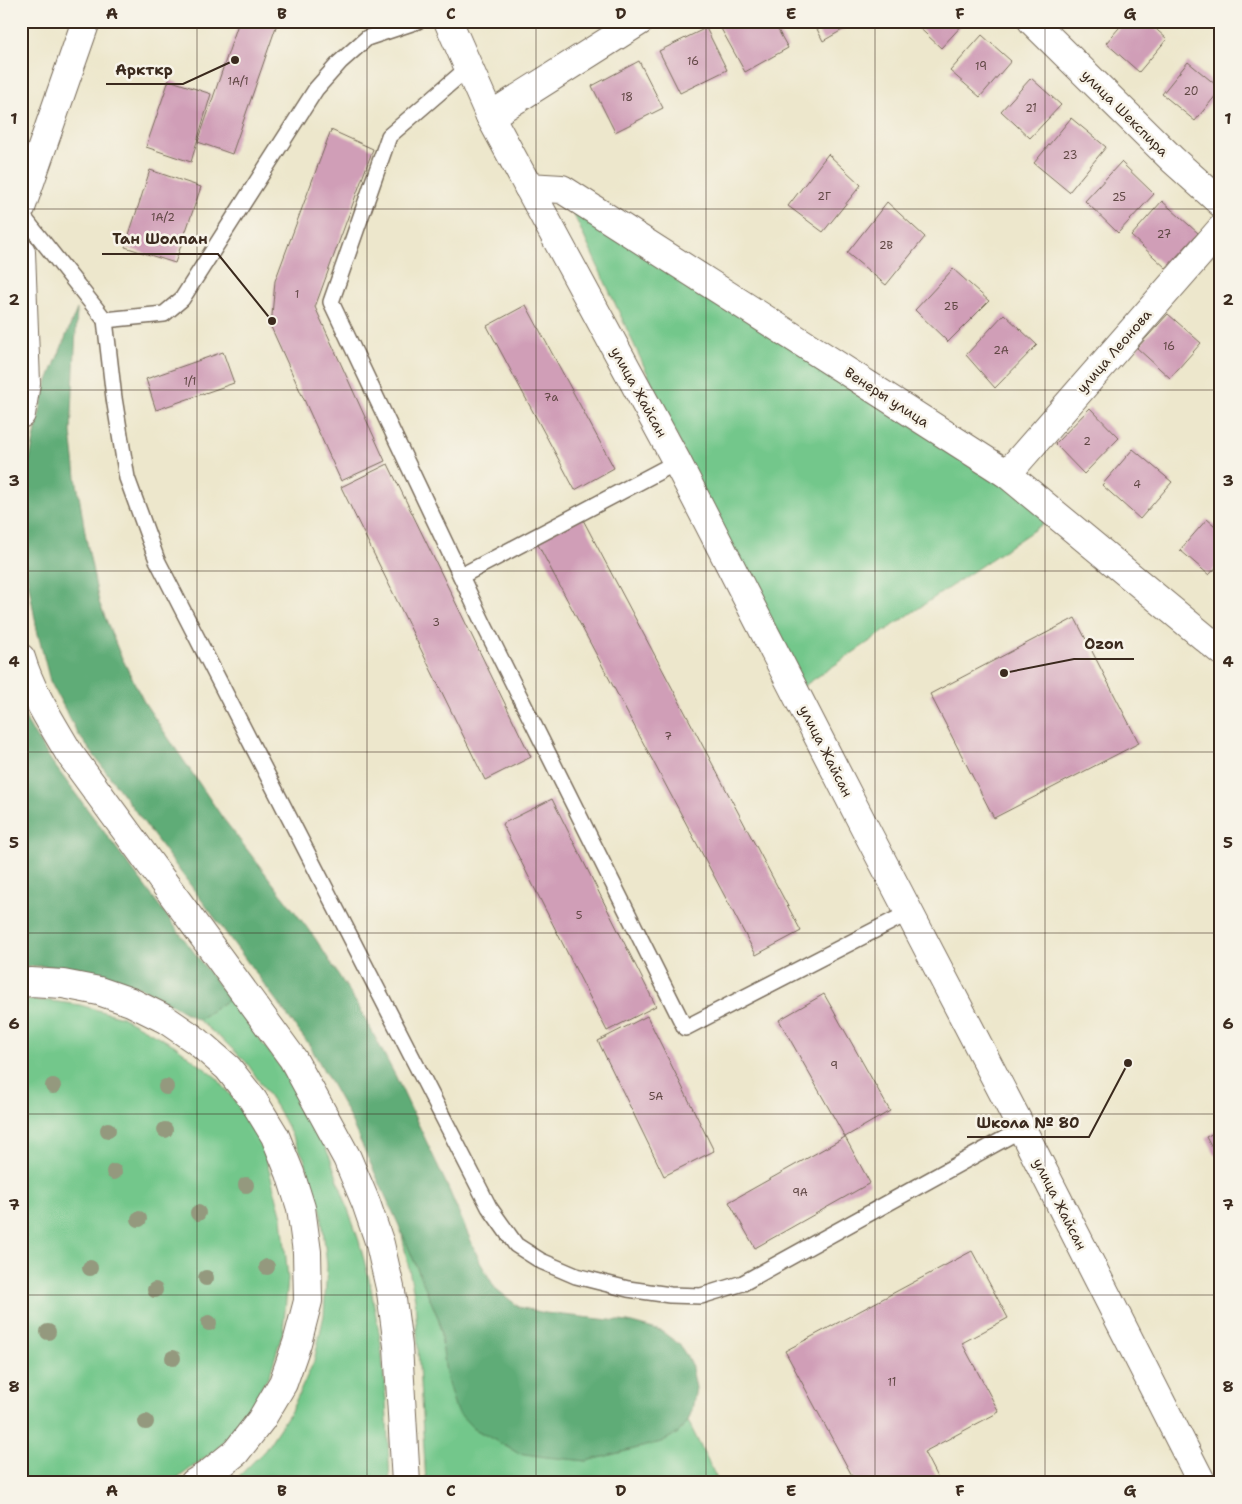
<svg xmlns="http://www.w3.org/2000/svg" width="1242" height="1504" viewBox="0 0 1242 1504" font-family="'Shantell Sans',sans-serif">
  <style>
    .green { fill: #73c78b; stroke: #577854 }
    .forest { fill: #5eac77; stroke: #4c6b4a }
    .building { fill: #d09eb7 }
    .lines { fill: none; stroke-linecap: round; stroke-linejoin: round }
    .service-casing { stroke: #796c5b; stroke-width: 18 }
    .minor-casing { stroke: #796c5b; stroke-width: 30 }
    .tertiary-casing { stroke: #796c5b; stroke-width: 30 }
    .primary-casing { stroke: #796c5b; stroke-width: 30 }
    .service { stroke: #fff; stroke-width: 15 }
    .minor { stroke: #fff; stroke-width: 28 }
    .tertiary { stroke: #fff; stroke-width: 28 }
    .primary { stroke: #fff; stroke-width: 28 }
    .tree { fill: #94997e }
    .grid { fill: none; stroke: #3b2a1e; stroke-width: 1; stroke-opacity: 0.55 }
    .labels { text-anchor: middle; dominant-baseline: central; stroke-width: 5; stroke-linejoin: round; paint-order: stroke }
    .number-label { font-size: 11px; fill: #604744 }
    .street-label { font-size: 14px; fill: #3b2a1e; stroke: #f7f3e8 }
    .leader { fill: none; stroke: #3b2a1e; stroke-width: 2 }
    .callout-dot { fill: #3b2a1e; stroke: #f7f3e8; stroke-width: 2 }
    .callout-label { font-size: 15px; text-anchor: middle; font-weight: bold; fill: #3b2a1e; stroke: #f7f3e8; stroke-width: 5; stroke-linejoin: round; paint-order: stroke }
    .neatline { fill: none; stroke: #3b2a1e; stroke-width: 2 }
    .grid-label { font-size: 16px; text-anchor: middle; font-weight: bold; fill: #3b2a1e }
  </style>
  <rect width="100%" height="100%" fill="#f7f3e8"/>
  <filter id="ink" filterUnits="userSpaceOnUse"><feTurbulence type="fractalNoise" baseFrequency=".02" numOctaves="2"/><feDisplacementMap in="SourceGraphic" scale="10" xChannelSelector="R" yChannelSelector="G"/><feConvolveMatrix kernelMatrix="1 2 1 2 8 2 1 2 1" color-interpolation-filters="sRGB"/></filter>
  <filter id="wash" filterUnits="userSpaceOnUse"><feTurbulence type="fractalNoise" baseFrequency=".0096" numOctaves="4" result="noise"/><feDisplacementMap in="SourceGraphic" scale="20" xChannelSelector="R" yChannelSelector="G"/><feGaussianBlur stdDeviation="1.12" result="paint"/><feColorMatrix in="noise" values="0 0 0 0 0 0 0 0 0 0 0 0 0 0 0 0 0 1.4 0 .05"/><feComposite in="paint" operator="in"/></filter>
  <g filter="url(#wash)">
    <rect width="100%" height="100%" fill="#ede7cc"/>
    <g class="green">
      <polygon points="562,189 1056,515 795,692"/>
      <polygon points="229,999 279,1065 308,1108 331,1160 359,1241 370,1283 381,1344 386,1400 390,1483 232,1483 265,1450 291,1411 314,1361 324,1315 327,1266 321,1210 304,1158 277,1108 247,1063 224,1041 198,1020"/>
      <polygon points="21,1000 51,1001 80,1005 122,1017 174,1045 217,1078 249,1119 265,1156 282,1217 288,1279 283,1331 271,1371 248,1412 219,1447 178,1478 166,1483 21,1483"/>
      <polygon points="401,1230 439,1320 447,1380 473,1428 518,1453 587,1461 661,1442 678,1433 688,1421 719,1483 426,1483 415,1299"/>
    </g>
    <g class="forest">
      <polygon points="77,309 71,432 76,477 86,538 99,602 119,652 144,702 222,817 315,938 359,1007 395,1075 446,1183 480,1262 495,1288 519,1307 545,1313 628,1322 661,1331 679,1344 691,1363 696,1388 692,1410 688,1421 678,1433 661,1442 587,1461 546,1457 518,1453 473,1428 456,1410 447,1380 439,1320 401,1230 346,1110 310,1046 78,734 50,681 37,630 27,575 21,531 26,477 45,388"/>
      <polygon points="21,708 29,726 52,762 229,999 198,1020 146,990 77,967 40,966 21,967"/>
    </g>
    <g id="blocks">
      <g class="building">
        <polygon points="239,21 278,21 232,154 198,142"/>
        <polygon points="726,21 773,21 788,48 745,72 719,25"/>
        <polygon points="813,21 858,21 823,41"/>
        <polygon points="912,21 966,21 941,48"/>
        <polygon points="1125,21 1147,21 1167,39 1139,72 1106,43"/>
        <polygon points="706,28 727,70 680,93 659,51"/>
        <polygon points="982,35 1011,61 980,97 950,71"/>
        <polygon points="639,61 663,108 615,132 592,86"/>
        <polygon points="1188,62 1221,89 1195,121 1162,94"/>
        <polygon points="1031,78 1061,105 1030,138 1001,111"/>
        <polygon points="169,80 211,94 191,162 146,147"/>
        <polygon points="1071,118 1106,147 1069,192 1034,163"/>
        <polygon points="331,130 373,149 315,307 385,461 341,481 271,327 275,281"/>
        <polygon points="828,154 861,185 823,232 788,206"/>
        <polygon points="1121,162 1154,194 1118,233 1085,201"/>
        <polygon points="150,170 201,187 175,263 125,247"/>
        <polygon points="1162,201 1198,233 1166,268 1131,236"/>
        <polygon points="887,202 925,237 886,285 847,253"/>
        <polygon points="953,269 989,301 948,342 915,310"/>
        <polygon points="526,305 614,468 575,490 487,326"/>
        <polygon points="1004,314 1037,345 995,388 966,355"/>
        <polygon points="1168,314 1201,343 1170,378 1137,348"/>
        <polygon points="223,352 234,383 156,410 146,379"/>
        <polygon points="1090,408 1119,438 1084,474 1055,444"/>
        <polygon points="1133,449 1172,482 1140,519 1102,485"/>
        <polygon points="388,464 531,757 485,780 341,487"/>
        <polygon points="581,516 801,931 756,955 536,541"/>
        <polygon points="1207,519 1221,531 1221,562 1209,575 1180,550"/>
        <polygon points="1075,618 1139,743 994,818 930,694"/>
        <polygon points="552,799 656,1006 607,1031 502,824"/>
        <polygon points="824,994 890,1111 845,1137 779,1020"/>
        <polygon points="647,1016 714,1151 664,1176 598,1041"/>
        <polygon points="1221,1129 1221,1165 1206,1137"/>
        <polygon points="845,1137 870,1183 755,1248 729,1202"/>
        <polygon points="972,1251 1008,1318 962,1343 999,1412 924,1452 940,1483 856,1483 785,1351"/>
      </g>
    </g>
  </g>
  <g filter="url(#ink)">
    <use href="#blocks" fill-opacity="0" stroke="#796c5b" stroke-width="1"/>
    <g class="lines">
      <g class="service-casing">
        <g id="service">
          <polyline points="469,67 389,136 331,302 484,625 685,1028 910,912"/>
          <polyline points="21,214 105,320 164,314 182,299 316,89 340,62 367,38 418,21"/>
          <polyline points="105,320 114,398 127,478 157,560 489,1207 516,1245 541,1261 576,1276 628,1289 670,1295 701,1296 743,1283 1022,1129"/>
          <polyline points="461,576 677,462"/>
        </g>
      </g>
      <g class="minor-casing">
        <g id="minor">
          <polyline points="1032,21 1173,160 1221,203"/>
          <polyline points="490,116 640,21"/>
          <polyline points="528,187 562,189 1007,474 1221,651"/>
          <polyline points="1007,474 1221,229"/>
        </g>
      </g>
      <g class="tertiary-casing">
        <polyline id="tertiary" points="448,21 490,116 677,462 865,828 1022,1129 1202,1483"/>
      </g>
      <g class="primary-casing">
        <g id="primary">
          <polyline points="21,208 86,21"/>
          <polyline points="21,252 26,383 21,414"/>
          <path d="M 21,658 C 31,692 51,722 69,753 L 293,1059 L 347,1158 L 366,1203 L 380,1244 L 391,1292 L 398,1346 L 406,1483"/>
          <polyline points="21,983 31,982 63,984 99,991 131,1002 165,1019 197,1041 228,1068 253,1100 275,1136 290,1173 301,1208 307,1252 308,1301 297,1343 283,1383 261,1420 236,1452 210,1473 194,1483"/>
        </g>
      </g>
      <use href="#service" class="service"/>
      <use href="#minor" class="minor"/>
      <use href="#tertiary" class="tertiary"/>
      <use href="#primary" class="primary"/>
    </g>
    <g class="tree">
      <circle cx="53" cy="1086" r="8"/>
      <circle cx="166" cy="1087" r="8"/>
      <circle cx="108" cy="1130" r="8"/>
      <circle cx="165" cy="1130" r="8"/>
      <circle cx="114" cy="1172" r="8"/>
      <circle cx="246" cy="1185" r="8"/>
      <circle cx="198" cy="1213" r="8"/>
      <circle cx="139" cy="1219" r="8"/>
      <circle cx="267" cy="1267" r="8"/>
      <circle cx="90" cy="1268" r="8"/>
      <circle cx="206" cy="1278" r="8"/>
      <circle cx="155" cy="1290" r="8"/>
      <circle cx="209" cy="1323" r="8"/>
      <circle cx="48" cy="1332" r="8"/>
      <circle cx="173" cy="1358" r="8"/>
      <circle cx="146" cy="1422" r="8"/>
    </g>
  </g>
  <path class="grid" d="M 197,21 L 197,1483M 367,21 L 367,1483M 536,21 L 536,1483M 706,21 L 706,1483M 875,21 L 875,1483M 1045,21 L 1045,1483M 21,209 L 1221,209M 21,390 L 1221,390M 21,571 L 1221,571M 21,752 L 1221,752M 21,933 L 1221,933M 21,1114 L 1221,1114M 21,1295 L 1221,1295"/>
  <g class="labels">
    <g class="number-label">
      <text x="693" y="61">16</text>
      <text x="981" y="66">19</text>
      <text x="238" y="81">1А/1</text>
      <text x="1191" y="91">20</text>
      <text x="627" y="97">18</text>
      <text x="1031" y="108">21</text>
      <text x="1070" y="155">23</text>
      <text x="824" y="196">2Г</text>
      <text x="1119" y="197">25</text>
      <text x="163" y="217">1А/2</text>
      <text x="1164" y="234">27</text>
      <text x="886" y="245">2В</text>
      <text x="297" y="294">1</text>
      <text x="951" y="306">2Б</text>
      <text x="1169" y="346">16</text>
      <text x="1001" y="350">2А</text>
      <text x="190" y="381">1/1</text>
      <text x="551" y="397">7а</text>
      <text x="1087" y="441">2</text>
      <text x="1137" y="484">4</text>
      <text x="436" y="622">3</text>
      <text x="668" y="736">7</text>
      <text x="579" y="915">5</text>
      <text x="834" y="1065">9</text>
      <text x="656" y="1096">5А</text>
      <text x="800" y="1192">9А</text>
      <text x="892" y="1382">11</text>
    </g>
    <g class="street-label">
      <text transform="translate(1125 113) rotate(45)">улица Шекспира</text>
      <text transform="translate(1114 351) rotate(-49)">улица Леонова</text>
      <text transform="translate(639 392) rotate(61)">улица Жайсан</text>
      <text transform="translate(887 397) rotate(33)">Венеры улица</text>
      <text transform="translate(826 751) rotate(63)">улица Жайсан</text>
      <text transform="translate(1060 1204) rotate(63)">улица Жайсан</text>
    </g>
  </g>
  <path class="leader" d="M235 60L183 84H106M272 321L218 254H102M1004 673L1074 659H1134M1128 1063L1089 1137H967"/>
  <g class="callout-dot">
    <circle cx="235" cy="60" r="5"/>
    <circle cx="272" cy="321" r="5"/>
    <circle cx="1004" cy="673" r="5"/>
    <circle cx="1128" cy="1063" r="5"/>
  </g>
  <g class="callout-label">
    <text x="144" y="75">Аркткр</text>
    <text x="160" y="244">Тан Шолпан</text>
    <text x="1104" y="649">Ozon</text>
    <text x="1028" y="1128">Школа № 80</text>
  </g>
  <rect width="1242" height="1504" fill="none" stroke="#f7f3e8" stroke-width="55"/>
  <rect x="28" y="28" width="1186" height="1448" class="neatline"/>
  <g class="grid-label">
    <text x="112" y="19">A</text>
    <text x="282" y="19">B</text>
    <text x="451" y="19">C</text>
    <text x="621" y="19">D</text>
    <text x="791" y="19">E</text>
    <text x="960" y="19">F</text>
    <text x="1130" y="19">G</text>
    <text x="14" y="124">1</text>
    <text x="1228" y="124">1</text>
    <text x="14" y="305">2</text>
    <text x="1228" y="305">2</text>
    <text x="14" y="486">3</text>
    <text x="1228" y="486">3</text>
    <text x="14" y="667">4</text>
    <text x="1228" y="667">4</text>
    <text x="14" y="848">5</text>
    <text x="1228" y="848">5</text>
    <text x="14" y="1029">6</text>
    <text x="1228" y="1029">6</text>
    <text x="14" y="1210">7</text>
    <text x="1228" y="1210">7</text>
    <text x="14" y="1392">8</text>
    <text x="1228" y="1392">8</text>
    <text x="112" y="1496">A</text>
    <text x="282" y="1496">B</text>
    <text x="451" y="1496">C</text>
    <text x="621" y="1496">D</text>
    <text x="791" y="1496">E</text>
    <text x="960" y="1496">F</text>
    <text x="1130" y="1496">G</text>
  </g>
</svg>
